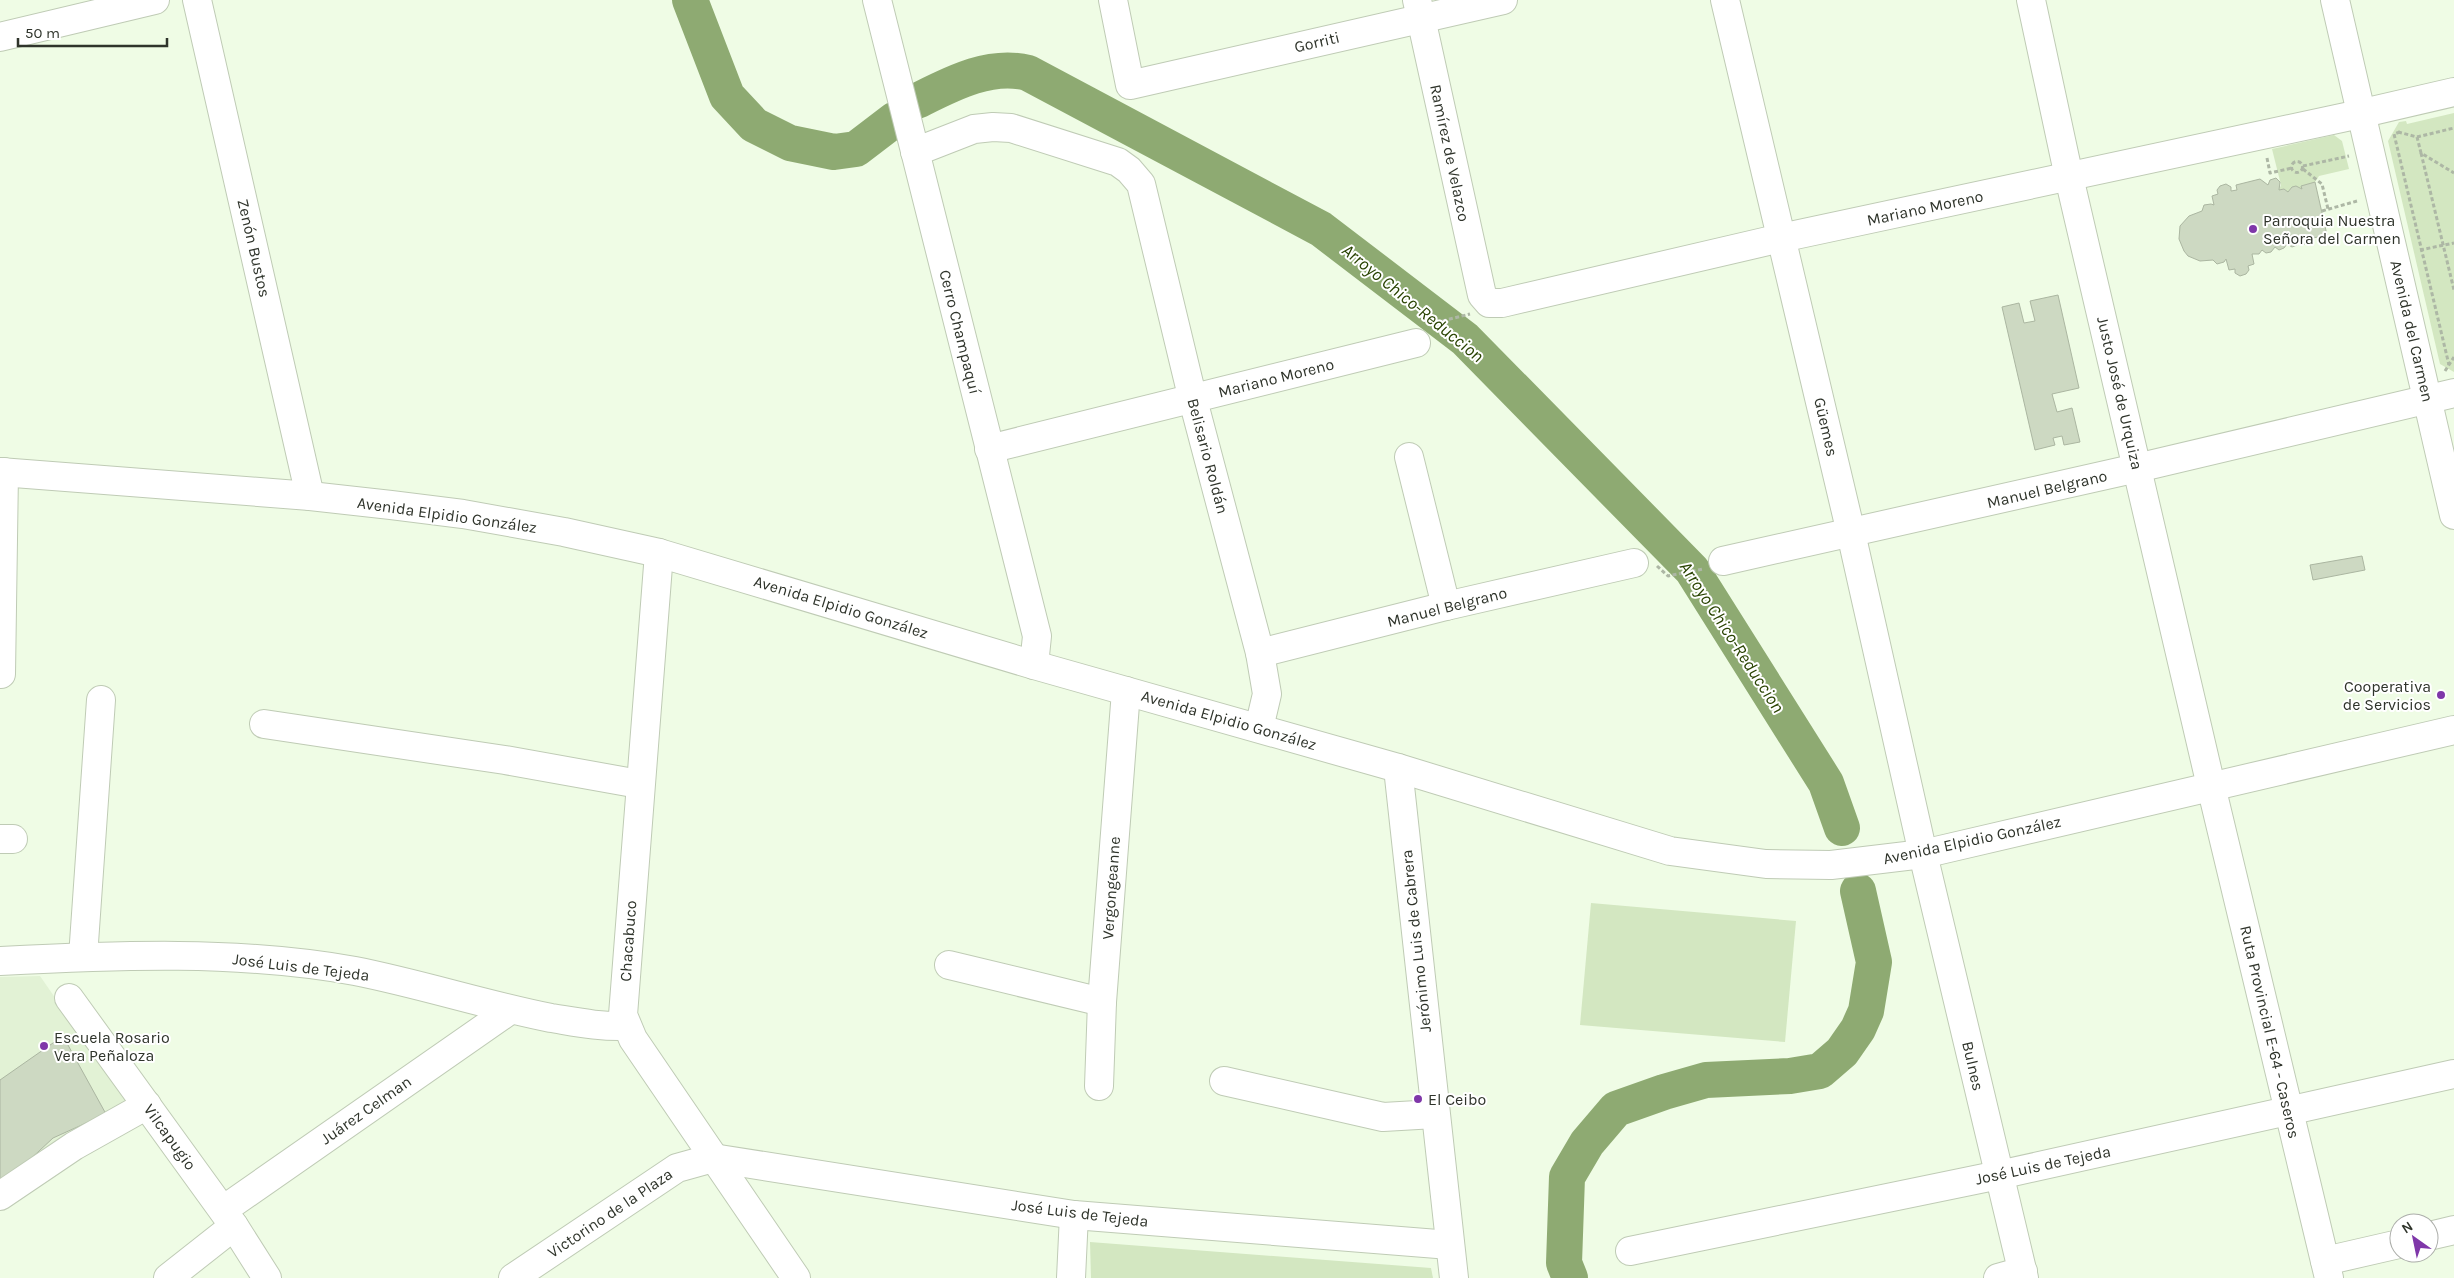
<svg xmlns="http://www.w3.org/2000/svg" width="2454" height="1278" viewBox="0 0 2454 1278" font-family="Karla,sans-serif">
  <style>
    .built { fill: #e2f2d5 }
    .green { fill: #d3e7c1 }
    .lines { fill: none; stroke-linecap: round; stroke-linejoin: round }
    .river { stroke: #8eaa72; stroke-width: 36 }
    .building { fill: #cdd9c2; stroke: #abb6a1 }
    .minor-casing { stroke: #bfcbb5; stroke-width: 30 }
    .major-casing { stroke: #bfcbb5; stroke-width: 30 }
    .path { stroke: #adb7a5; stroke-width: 3; stroke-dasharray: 4 2.5; stroke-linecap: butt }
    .minor { stroke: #fff; stroke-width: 28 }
    .major { stroke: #fff; stroke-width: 28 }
    .poi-dot { fill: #7f37a9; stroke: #fff; stroke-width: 2 }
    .labels { text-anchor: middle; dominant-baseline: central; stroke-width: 4; stroke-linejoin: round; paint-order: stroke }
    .street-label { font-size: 16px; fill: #2f342b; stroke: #fff }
    .poi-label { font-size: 16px; fill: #2f342b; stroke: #fff; text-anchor: start }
    .water-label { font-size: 18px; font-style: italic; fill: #294302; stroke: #fff }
  </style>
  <rect width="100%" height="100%" fill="#effce5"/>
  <polygon class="built" points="40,976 136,1115 0,1185 0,977"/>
  <g class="green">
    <polygon points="2454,113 2454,372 2440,364 2388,141 2399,122 2406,121 2407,124"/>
    <polygon points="2334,135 2342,141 2349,169 2319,176 2315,182 2301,186 2302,189 2296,186 2292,187 2288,192 2284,189 2279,190 2281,185 2272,149"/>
    <polygon points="1591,903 1796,921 1785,1042 1580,1025"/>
    <polygon points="1090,1242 1431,1268 1433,1278 1091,1278"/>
  </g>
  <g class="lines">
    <g class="river">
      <polyline points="690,0 727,96 754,125 790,143 834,152 856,149 894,120"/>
      <path d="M 917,101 C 951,84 990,63 1028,73 L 1321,229 L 1465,339 L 1692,570 L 1826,783 L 1842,828"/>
      <polyline points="1570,1278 1564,1263 1567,1177 1587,1143 1616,1109 1664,1092 1706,1080 1790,1076 1820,1071 1842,1052 1858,1029 1866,1011 1874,962 1858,891"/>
    </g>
  </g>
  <g class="building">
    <polygon points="2276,178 2280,182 2279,190 2284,189 2288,192 2292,187 2296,186 2302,189 2301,186 2315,182 2327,235 2313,238 2309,243 2304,244 2299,241 2297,245 2292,247 2287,244 2284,248 2279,250 2275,247 2271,252 2266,253 2262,250 2259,254 2252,254 2254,264 2248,266 2249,270 2246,274 2240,276 2235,273 2235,269 2229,270 2226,259 2224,262 2217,264 2213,260 2200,261 2188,256 2184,251 2179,239 2180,226 2189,216 2202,211 2204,205 2211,204 2214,205 2212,196 2218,194 2217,190 2220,186 2226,184 2231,187 2231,191 2237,190 2236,185 2260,179 2268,185 2270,180"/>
    <polygon points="2058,295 2079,388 2052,394 2057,412 2072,408 2080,442 2064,445 2062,436 2053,438 2055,445 2035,450 2002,307 2019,303 2024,323 2035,321 2030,301"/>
    <polygon points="2362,556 2365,570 2313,580 2310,565"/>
    <polygon points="63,1036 106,1114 53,1138 9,1179 0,1181 0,1080"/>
  </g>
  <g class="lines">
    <g class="minor-casing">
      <g id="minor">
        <polyline points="197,0 310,496"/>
        <polyline points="877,0 1037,636 1034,665"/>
        <polyline points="1113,0 1130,85 1503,0"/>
        <polyline points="1417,0 1482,295 1489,303 1502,303 1781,238 2346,117 2454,92"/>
        <polyline points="1725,0 1851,533 1923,854 2024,1278"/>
        <polyline points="2031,0 2069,177 2211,786"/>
        <polyline points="0,37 155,0"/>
        <polyline points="915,152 974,129 993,127 1011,128 1118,162 1129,170 1141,184 1193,400 1260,653 1267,694 1259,728"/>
        <polyline points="989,449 1416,343"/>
        <polyline points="1409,457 1446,606"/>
        <polyline points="659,553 623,1015 633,1039 796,1278"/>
        <polyline points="1723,561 2137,468 2454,393"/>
        <polyline points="1260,653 1446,606 1634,563"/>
        <polyline points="1,674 4,472"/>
        <polyline points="264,724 505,760 639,784"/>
        <polyline points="1398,768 1454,1278"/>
        <polyline points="0,839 13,839"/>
        <polyline points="83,957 101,700"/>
        <path d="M 0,961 C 118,955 239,950 355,971 C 421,984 485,1005 551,1018 C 576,1022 600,1027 626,1026"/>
        <polyline points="949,965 1102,1002"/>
        <polyline points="69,998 234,1226 267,1278"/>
        <polyline points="1224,1081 1383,1117 1435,1114"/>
        <polyline points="1099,1086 1102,1002 1126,691"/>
        <polyline points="0,1196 74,1146 147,1105"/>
        <polyline points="223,1210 510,1010"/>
        <polyline points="2429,1236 2454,1230"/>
        <polyline points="1630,1251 1999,1175 2454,1074"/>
        <polyline points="2325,1261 2399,1244"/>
        <polyline points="168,1278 234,1226"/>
        <polyline points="513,1278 677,1168 713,1158 1074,1215 1450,1245"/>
        <polyline points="1071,1278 1074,1215"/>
        <polyline points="1998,1278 2023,1271"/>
      </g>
    </g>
    <g class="major-casing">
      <g id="major">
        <polyline points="2335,0 2454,515"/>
        <polyline points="0,472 310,496 391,505 463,514 564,532 659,553 1034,665 1398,768 1670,851 1766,864 1831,865 1923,854 2454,730"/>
        <polyline points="2211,786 2329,1278"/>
      </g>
    </g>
    <g class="path">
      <polyline points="2398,132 2417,137 2421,153 2454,173"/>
      <polyline points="2400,132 2394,134 2449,365"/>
      <polyline points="2417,137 2454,128"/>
      <polyline points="2421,153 2454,290"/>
      <polyline points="2267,158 2270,173 2292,168"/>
      <circle cx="2297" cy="167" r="5.5"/>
      <polyline points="2303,166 2349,156"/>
      <polyline points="2303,169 2322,184 2328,209"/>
      <polyline points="2322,211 2357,201"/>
      <polyline points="2420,250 2454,243"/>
      <polyline points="1430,324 1470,314"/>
      <polyline points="2445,371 2454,357"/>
      <polyline points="1657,566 1668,576 1703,569"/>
    </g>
    <use href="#minor" class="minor"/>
    <use href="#major" class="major"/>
  </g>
  <g class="poi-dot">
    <circle cx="2253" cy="229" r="5"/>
    <circle cx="2441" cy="695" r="5"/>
    <circle cx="44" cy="1046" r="5"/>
    <circle cx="1418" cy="1099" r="5"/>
  </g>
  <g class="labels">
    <g class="street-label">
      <text transform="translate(1317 42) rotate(-13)">Gorriti</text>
      <text transform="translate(1450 153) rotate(78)">Ramírez de Velazco</text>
      <text transform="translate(1925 208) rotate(-12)">Mariano Moreno</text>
      <text transform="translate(254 248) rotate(77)">Zenón Bustos</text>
      <text transform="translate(2412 331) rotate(77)">Avenida del Carmen</text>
      <text transform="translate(960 332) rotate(76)">Cerro Champaquí</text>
      <text transform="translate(1276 378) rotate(-14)">Mariano Moreno</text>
      <text transform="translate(2120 393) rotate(77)">Justo José de Urquiza</text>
      <text transform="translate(1826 427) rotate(77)">Güemes</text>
      <text transform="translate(1208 456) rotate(75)">Belisario Roldán</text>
      <text transform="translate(2047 489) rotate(-13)">Manuel Belgrano</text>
      <text transform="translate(447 515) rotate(8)">Avenida Elpidio González</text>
      <text transform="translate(841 607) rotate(17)">Avenida Elpidio González</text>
      <text transform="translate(1447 607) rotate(-14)">Manuel Belgrano</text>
      <text transform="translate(1229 720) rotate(16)">Avenida Elpidio González</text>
      <text transform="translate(1972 840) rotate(-12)">Avenida Elpidio González</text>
      <text transform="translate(1111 888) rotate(-86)">Vergongeanne</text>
      <text transform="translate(628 941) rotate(-86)">Chacabuco</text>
      <text transform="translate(1416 941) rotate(-96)">Jerónimo Luis de Cabrera</text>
      <text transform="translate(301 967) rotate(7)">José Luis de Tejeda</text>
      <text transform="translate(2270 1032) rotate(77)">Ruta Provincial E-64 - Caseros</text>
      <text transform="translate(1973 1066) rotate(77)">Bulnes</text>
      <text transform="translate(366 1110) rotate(-35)">Juárez Celman</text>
      <text transform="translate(170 1137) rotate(54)">Vilcapugio</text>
      <text transform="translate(2043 1165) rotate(-12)">José Luis de Tejeda</text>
      <text transform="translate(610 1213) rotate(-34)">Victorino de la Plaza</text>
      <text transform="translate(1080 1213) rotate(7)">José Luis de Tejeda</text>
    </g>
    <g class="poi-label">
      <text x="2263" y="220">Parroquia Nuestra<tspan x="2263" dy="18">Señora del Carmen</tspan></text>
      <text x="2431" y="686" text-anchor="end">Cooperativa<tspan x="2431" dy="18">de Servicios</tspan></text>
      <text x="54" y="1037">Escuela Rosario<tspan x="54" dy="18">Vera Peñaloza</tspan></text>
      <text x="1428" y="1099">El Ceibo</text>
    </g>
    <g class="water-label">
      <text transform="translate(1413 303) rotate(39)">Arroyo Chico-Reduccion</text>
      <text transform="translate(1732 637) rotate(57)">Arroyo Chico-Reduccion</text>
    </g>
  </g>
  <g transform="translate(2414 1238) rotate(327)"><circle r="24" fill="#ffffff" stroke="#acaeaa"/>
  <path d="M0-4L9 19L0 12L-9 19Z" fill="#7f37a9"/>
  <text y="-8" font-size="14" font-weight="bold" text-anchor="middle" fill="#2f342b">N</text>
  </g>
  <path d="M18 38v8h149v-8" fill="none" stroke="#2f342b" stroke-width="2.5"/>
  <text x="25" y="38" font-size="15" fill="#2f342b" stroke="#ffffff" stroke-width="4" paint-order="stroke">50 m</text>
</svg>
